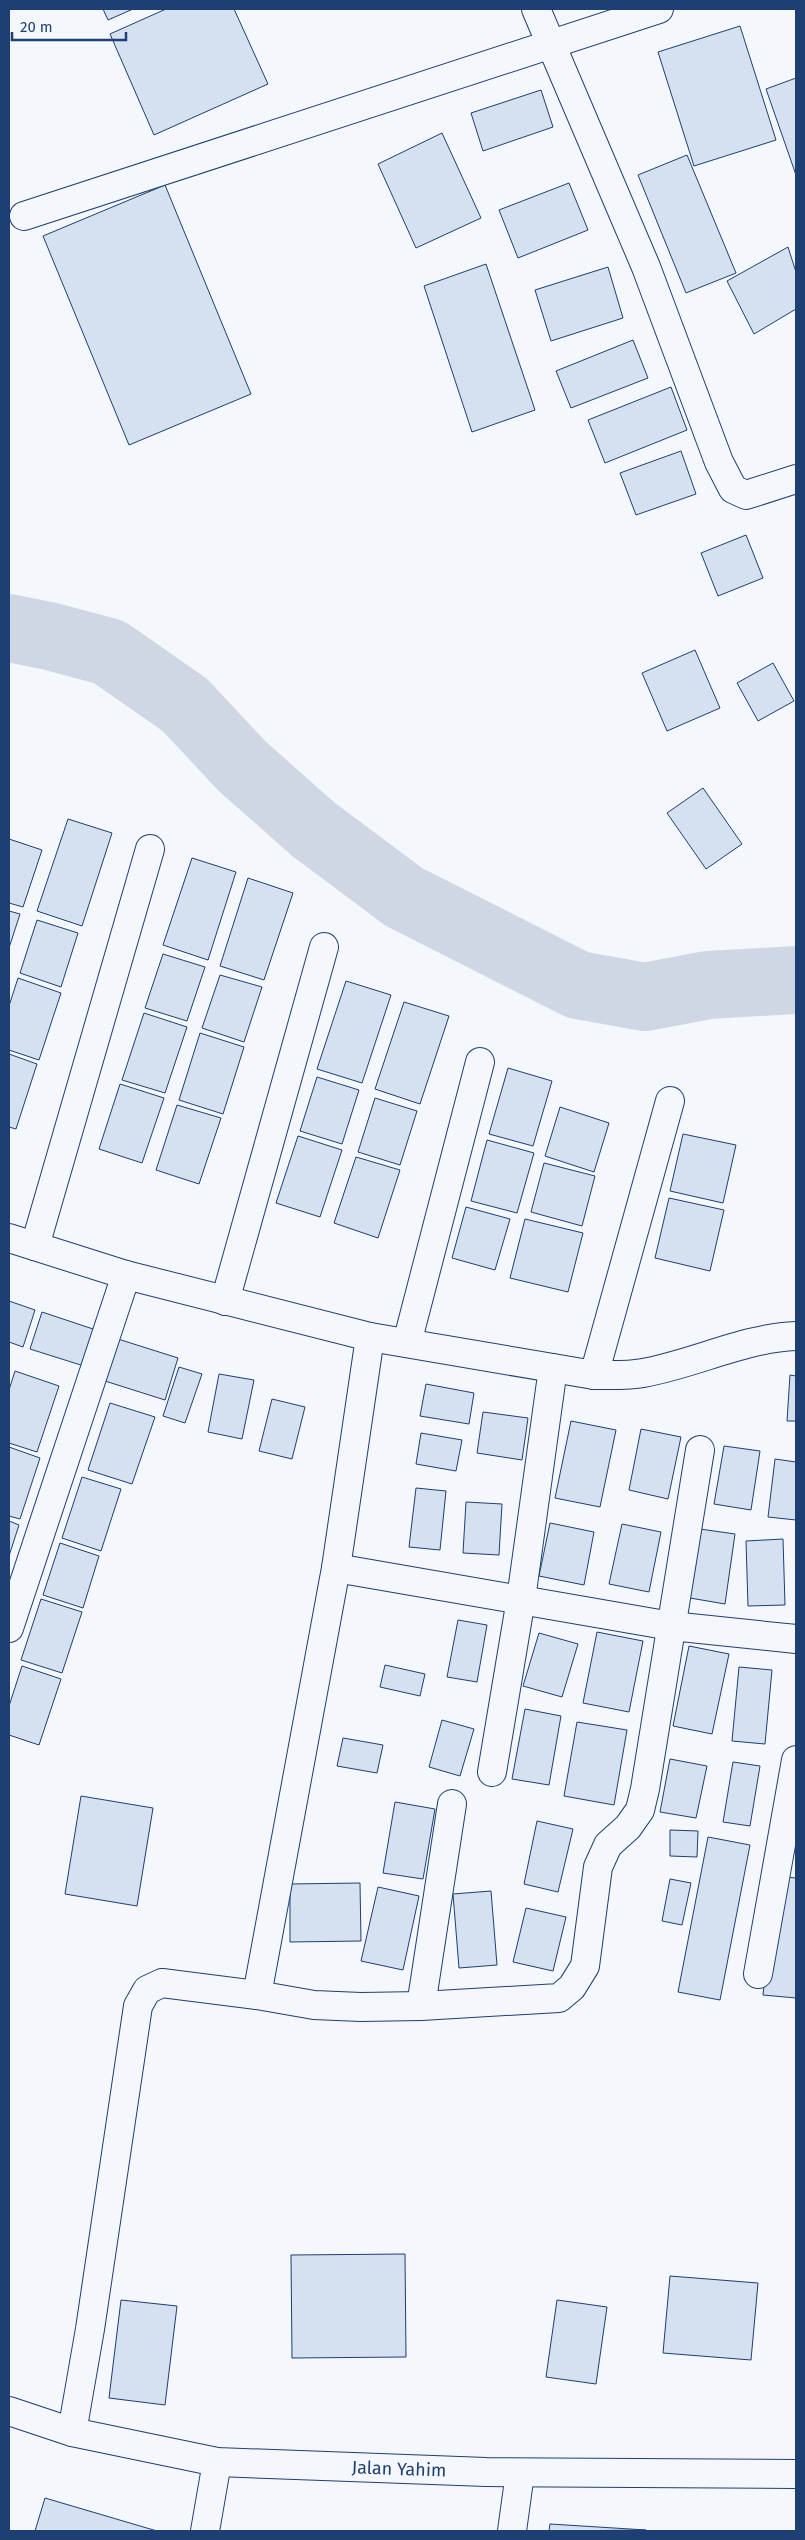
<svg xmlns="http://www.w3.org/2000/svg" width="805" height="2540" viewBox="0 0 805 2540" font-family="'Fira Sans',sans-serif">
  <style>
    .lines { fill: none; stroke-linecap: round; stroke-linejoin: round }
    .river { stroke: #cfd7e4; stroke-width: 68 }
    .building { fill: #d5e0f0; stroke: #1d3f73 }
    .street-casing { stroke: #1d3f73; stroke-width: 30 }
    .secondary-casing { stroke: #1d3f73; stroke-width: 30 }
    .street { stroke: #f4f7fb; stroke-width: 28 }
    .secondary { stroke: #f4f7fb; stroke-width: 28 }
    .labels { text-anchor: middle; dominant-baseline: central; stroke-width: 4; stroke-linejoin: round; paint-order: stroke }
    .street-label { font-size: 18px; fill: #1d3f73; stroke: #f4f7fb }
  </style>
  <rect width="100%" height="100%" fill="#f4f7fb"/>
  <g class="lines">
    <polyline class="river" points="9,628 49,636 109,652 185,705 242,766 313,829 404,897 578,985 645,997 708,985 796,980"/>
  </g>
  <g class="building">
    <polygon points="103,9 133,9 108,20"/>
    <polygon points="166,9 234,9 268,84 154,135 110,34"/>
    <polygon points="740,26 776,140 694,166 658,52"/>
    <polygon points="796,78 796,175 766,89"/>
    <polygon points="541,90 553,127 483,151 471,113"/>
    <polygon points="442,133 481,218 416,248 378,164"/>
    <polygon points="687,155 736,273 686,293 638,175"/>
    <polygon points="569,183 588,230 518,258 499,210"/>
    <polygon points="165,185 251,394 129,445 43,236"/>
    <polygon points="788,247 796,272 796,309 754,334 727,281"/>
    <polygon points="486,264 535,410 472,432 424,286"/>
    <polygon points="608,267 623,318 551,341 535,290"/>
    <polygon points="633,340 648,378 571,408 556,371"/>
    <polygon points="671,387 687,430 605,463 588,420"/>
    <polygon points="681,451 696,494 636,515 620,473"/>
    <polygon points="746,535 763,578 718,596 701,553"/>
    <polygon points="695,650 720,708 667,731 642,673"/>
    <polygon points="773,663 794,701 758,721 737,683"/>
    <polygon points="703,788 742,844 706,869 667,813"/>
    <polygon points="68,819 112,833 82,926 37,911"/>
    <polygon points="9,839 42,850 23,907 9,903"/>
    <polygon points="192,858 236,872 208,960 163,945"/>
    <polygon points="248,878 293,893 264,980 220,966"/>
    <polygon points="9,911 20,914 9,948"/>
    <polygon points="37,920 78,933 61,987 20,973"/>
    <polygon points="163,954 205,967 187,1021 145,1008"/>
    <polygon points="220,975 262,987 244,1042 202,1028"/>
    <polygon points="18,978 61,993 39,1060 9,1050 9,1006"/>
    <polygon points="346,981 391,995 362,1083 317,1069"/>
    <polygon points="404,1002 449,1016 420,1104 375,1089"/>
    <polygon points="144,1013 187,1027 165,1093 122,1080"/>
    <polygon points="200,1033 244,1047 223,1114 179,1100"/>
    <polygon points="9,1054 37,1064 16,1129 9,1127"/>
    <polygon points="508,1068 552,1081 533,1146 489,1134"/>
    <polygon points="317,1077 359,1090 342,1144 300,1131"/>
    <polygon points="120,1084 164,1098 142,1163 99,1149"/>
    <polygon points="375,1098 417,1111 400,1165 358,1152"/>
    <polygon points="177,1105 221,1118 199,1184 156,1170"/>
    <polygon points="560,1107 609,1123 594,1172 545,1156"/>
    <polygon points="683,1134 736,1145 723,1203 670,1191"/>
    <polygon points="298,1136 342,1150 320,1217 276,1203"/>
    <polygon points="487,1140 534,1153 517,1213 471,1201"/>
    <polygon points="356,1157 400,1170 378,1238 334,1223"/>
    <polygon points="544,1163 595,1176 582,1226 531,1212"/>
    <polygon points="669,1198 724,1210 710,1271 655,1258"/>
    <polygon points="466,1207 510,1219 495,1270 452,1258"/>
    <polygon points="525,1219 583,1233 568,1292 510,1278"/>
    <polygon points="9,1301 35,1310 23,1347 9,1342"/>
    <polygon points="42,1312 99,1331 87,1367 30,1349"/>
    <polygon points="118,1339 178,1358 165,1400 105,1381"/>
    <polygon points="179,1367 202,1374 185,1423 163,1416"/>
    <polygon points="15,1371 59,1386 37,1452 9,1443 9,1390"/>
    <polygon points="219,1374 254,1380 242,1439 208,1432"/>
    <polygon points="790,1375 796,1376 796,1421 787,1421"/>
    <polygon points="426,1384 474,1393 469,1424 420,1416"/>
    <polygon points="272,1399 305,1407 292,1459 259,1451"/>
    <polygon points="110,1403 155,1417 132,1484 88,1470"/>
    <polygon points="483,1412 528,1418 522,1460 477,1453"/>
    <polygon points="571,1421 616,1430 600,1507 555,1498"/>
    <polygon points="641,1429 681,1437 668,1499 629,1490"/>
    <polygon points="421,1433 462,1440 456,1471 416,1464"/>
    <polygon points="724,1446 760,1451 751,1510 714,1504"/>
    <polygon points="9,1447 40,1458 20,1519 9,1516"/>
    <polygon points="775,1459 796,1462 796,1520 768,1517"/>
    <polygon points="82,1477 121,1489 101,1551 62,1538"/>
    <polygon points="416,1488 446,1491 440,1550 409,1547"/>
    <polygon points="466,1502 502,1504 499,1555 463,1553"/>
    <polygon points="9,1521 19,1525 9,1556"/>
    <polygon points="550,1523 594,1532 584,1585 539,1576"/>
    <polygon points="622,1524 661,1532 649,1592 609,1584"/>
    <polygon points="700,1529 735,1534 725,1604 690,1598"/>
    <polygon points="783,1539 785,1605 748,1606 746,1541"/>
    <polygon points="60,1543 99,1556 83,1608 43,1595"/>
    <polygon points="41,1599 82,1612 62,1673 21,1660"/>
    <polygon points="458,1620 487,1625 477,1682 447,1677"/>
    <polygon points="597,1632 643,1641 629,1712 583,1703"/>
    <polygon points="539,1633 578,1644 562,1697 523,1686"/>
    <polygon points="689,1646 729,1654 712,1734 673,1726"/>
    <polygon points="385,1665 425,1674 420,1696 380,1687"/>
    <polygon points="22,1666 61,1679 39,1745 9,1735 9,1706"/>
    <polygon points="739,1667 772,1670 765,1744 732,1741"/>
    <polygon points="525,1709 561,1716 549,1785 512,1779"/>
    <polygon points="442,1720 474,1729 460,1776 429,1767"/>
    <polygon points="577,1722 627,1730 614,1805 564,1796"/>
    <polygon points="343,1738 383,1745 377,1773 337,1766"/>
    <polygon points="670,1759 707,1766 696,1818 660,1812"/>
    <polygon points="733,1762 760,1766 750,1826 723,1822"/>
    <polygon points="81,1796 153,1808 137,1906 65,1894"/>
    <polygon points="395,1802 435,1809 423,1879 383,1873"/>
    <polygon points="537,1821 573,1829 558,1892 524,1884"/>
    <polygon points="670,1830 698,1831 697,1857 670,1856"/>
    <polygon points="708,1837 750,1845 720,2000 678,1992"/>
    <polygon points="776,1876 796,1878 796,1998 763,1995"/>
    <polygon points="670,1879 691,1883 682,1925 662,1921"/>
    <polygon points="360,1883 361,1941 290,1942 290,1884"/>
    <polygon points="378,1887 419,1896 403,1970 361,1961"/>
    <polygon points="491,1891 497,1965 459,1968 453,1894"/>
    <polygon points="526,1908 566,1917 553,1971 513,1962"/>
    <polygon points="405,2254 406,2357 292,2358 291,2255"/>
    <polygon points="670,2276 758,2283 751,2360 663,2353"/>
    <polygon points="121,2300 177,2306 165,2405 109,2398"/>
    <polygon points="557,2300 607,2307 596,2384 546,2377"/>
    <polygon points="45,2498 157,2531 35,2531"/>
    <polygon points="550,2524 646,2530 549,2531"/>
  </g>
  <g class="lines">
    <g class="street-casing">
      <g id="street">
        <polyline points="536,9 646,267 719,462 733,489 746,495 796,479"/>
        <polyline points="24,216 659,9"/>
        <polyline points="9,1238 126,1275 370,1337 336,1568 257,1995 162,1983 147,1990 138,2006 90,2329 72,2432"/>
        <polyline points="35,1246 150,849"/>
        <polyline points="225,1301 324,947"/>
        <path d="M 370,1337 L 594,1375 C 610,1375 627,1376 643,1373 C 694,1364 744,1338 796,1336"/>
        <polyline points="407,1343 480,1062"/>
        <polyline points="594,1375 670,1101"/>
        <polyline points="336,1568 671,1626 796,1639"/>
        <polyline points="9,1628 126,1275"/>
        <polyline points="492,1772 521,1599 553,1368"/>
        <polyline points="758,1974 796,1760"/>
        <polyline points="257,1995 314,2005 361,2007 421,2006 559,1998 572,1987 585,1966 598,1867 608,1845 628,1827 640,1810 645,1789 700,1450"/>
        <polyline points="421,2006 452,1804"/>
        <polyline points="205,2531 217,2462"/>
        <polyline points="512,2531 520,2473"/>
      </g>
    </g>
    <g class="secondary-casing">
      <polyline id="secondary" points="9,2411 72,2432 217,2462 486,2472 796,2474"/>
    </g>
    <use href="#street" class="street"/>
    <use href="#secondary" class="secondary"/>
  </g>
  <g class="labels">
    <g class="street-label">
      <text transform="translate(399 2469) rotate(2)">Jalan Yahim</text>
    </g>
  </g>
  <rect width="805" height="2540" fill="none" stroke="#1d3f73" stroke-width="20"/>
  <path d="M12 32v8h114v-8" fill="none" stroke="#1d3f73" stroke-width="2.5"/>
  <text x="20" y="32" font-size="15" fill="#1d3f73" stroke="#f4f7fb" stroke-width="4" paint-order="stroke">20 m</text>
</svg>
